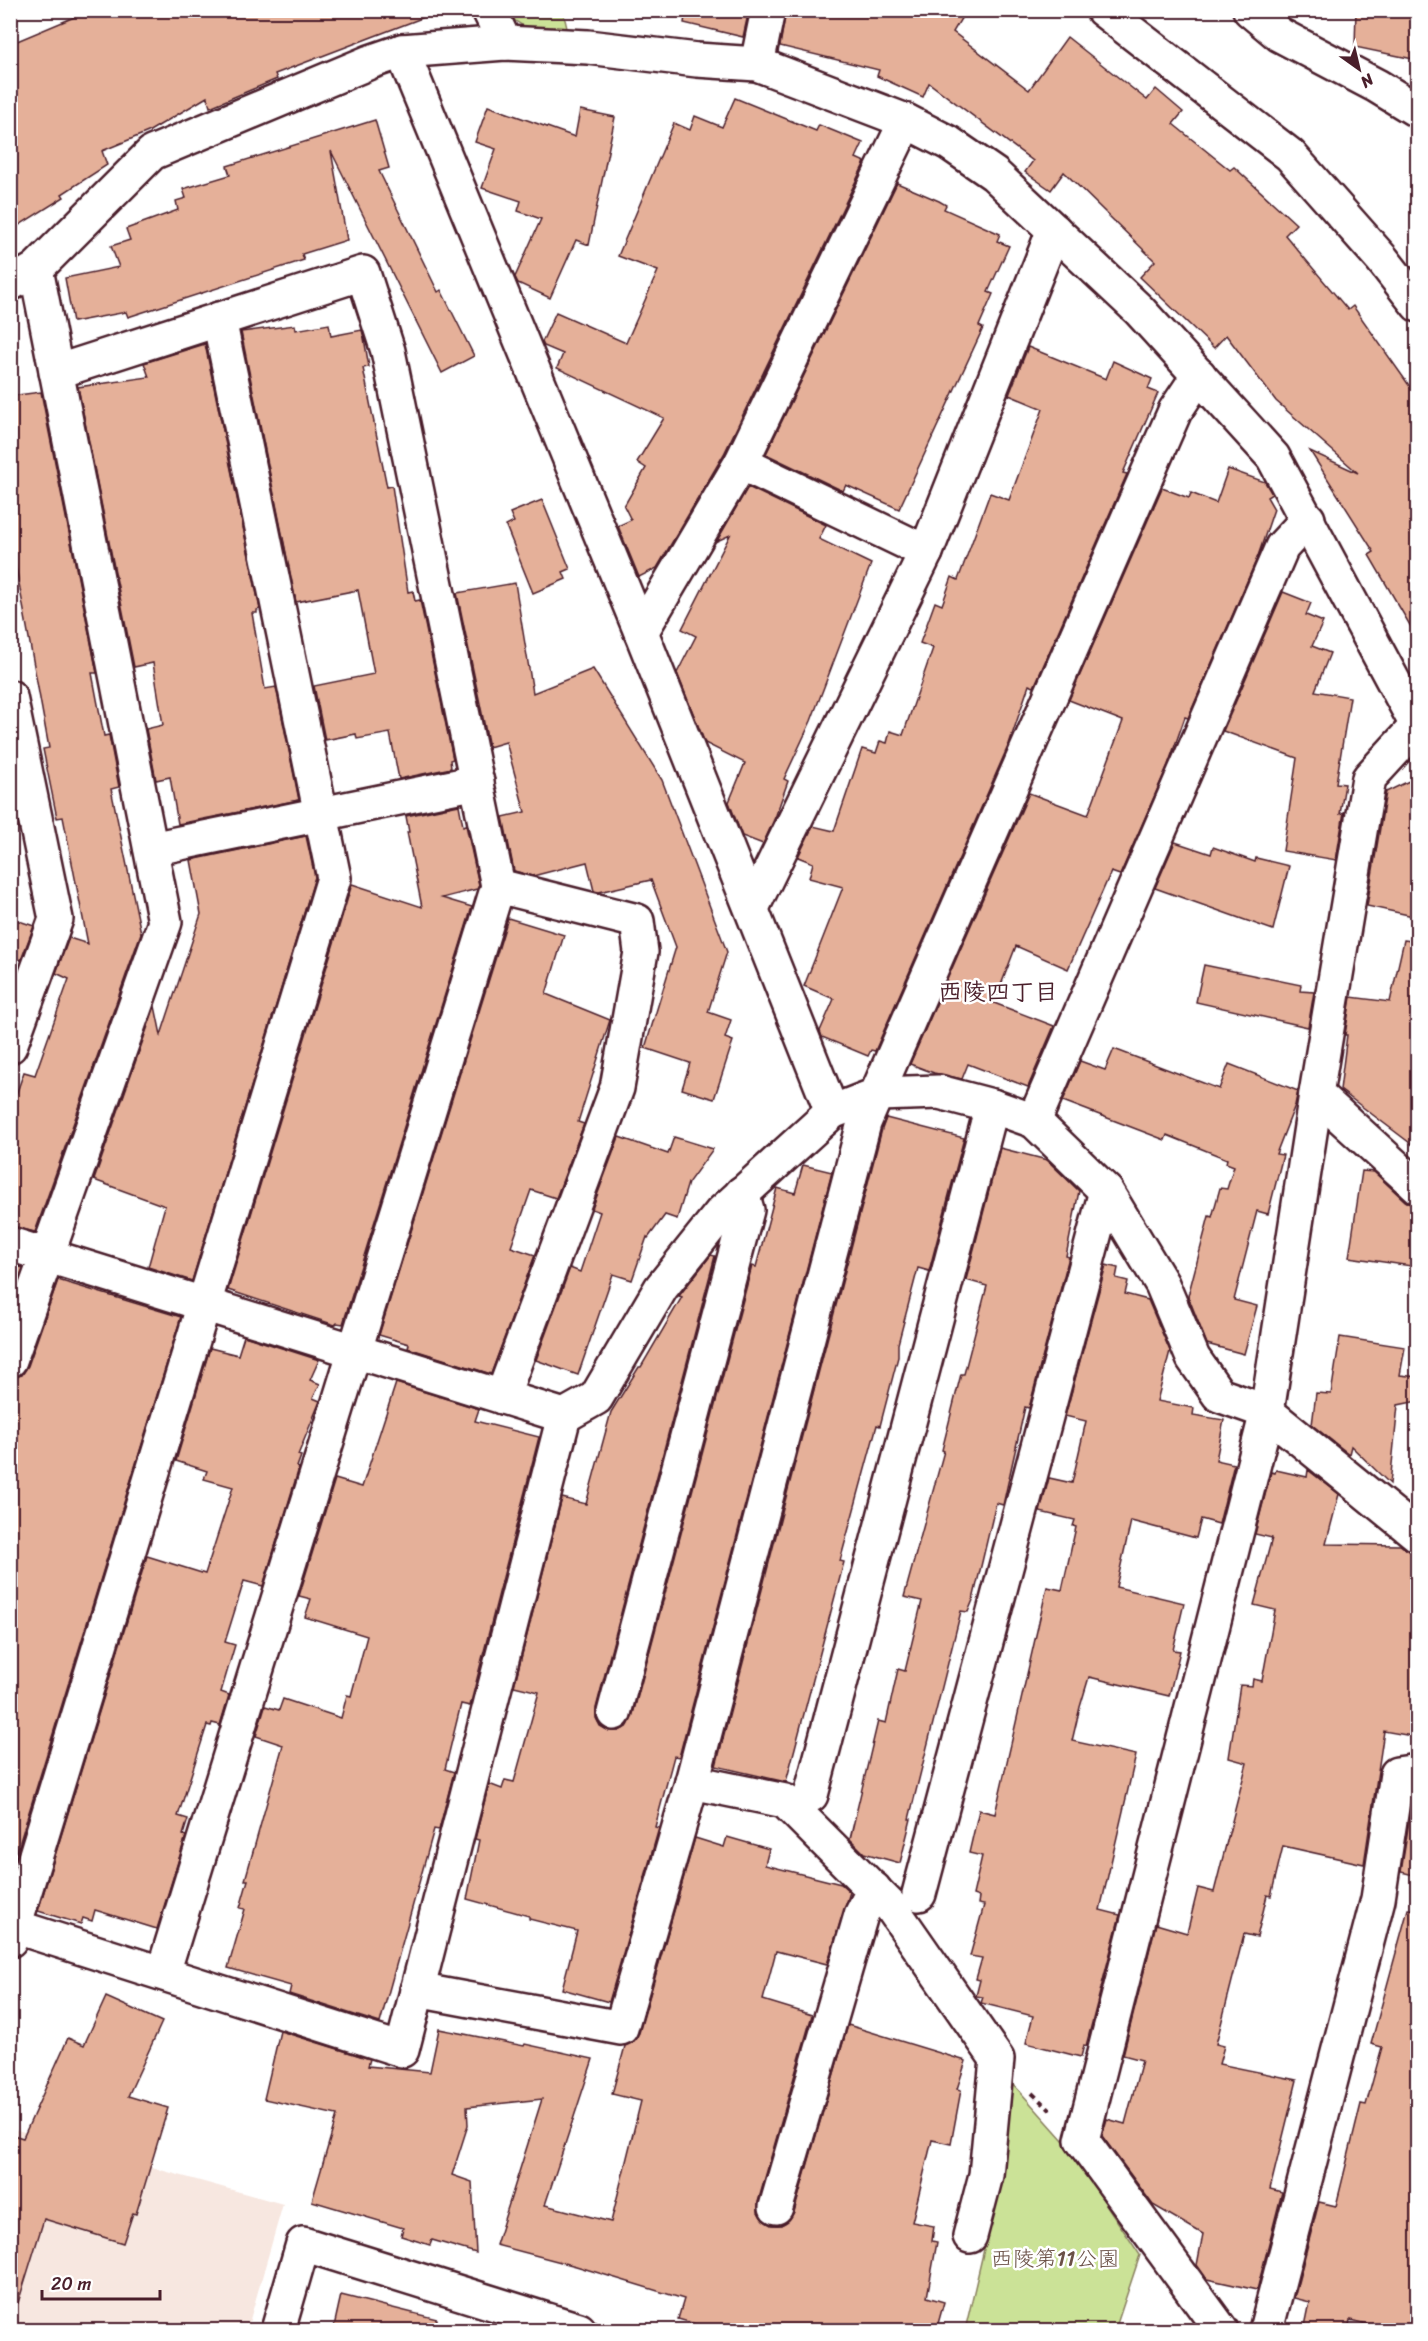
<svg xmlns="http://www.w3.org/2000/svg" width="1428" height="2341" viewBox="0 0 1428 2341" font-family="Sriracha,'Klee One',sans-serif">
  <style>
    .built { fill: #f7e7e0 }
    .green { fill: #cbe297; stroke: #8a8061; stroke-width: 1.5 }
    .building { fill: #e5b099; stroke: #4a1f2b; stroke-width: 1.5 }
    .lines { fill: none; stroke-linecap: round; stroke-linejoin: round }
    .minor-casing { stroke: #4a1f2b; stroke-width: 38 }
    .path { stroke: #4a1f2b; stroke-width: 4; stroke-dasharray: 6 4.5; stroke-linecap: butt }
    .minor { stroke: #fff; stroke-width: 33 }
    .labels { text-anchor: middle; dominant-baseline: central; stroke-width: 5; stroke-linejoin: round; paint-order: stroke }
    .park-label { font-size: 22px; fill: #6a5046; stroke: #fff }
    .neighbourhood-label { font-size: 24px; font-weight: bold; fill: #4a1f2b; stroke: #fff }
  </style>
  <rect width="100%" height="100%" fill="#fff"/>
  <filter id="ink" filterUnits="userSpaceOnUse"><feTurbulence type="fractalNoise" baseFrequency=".0167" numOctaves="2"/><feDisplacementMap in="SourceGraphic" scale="12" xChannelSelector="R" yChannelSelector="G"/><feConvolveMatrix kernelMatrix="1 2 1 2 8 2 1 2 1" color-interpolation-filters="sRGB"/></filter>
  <g filter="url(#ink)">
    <polygon class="built" points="10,2128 283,2204 247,2330 11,2330"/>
    <g class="green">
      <path d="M 508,11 L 563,11 L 567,28 C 545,28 519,34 508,11 Z"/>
      <polygon points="1005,2075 1063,2140 1140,2255 1115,2330 965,2330 985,2245"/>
    </g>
    <g class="building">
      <polygon points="91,10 434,10 435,13 275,74 277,79 210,107 207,97 148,132 102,151 107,165 62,194 64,197 10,231 10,44"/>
      <polygon points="686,10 749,10 743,37 684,23"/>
      <polygon points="786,10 966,10 953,32 1029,90 1067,37 1147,100 1156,89 1183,112 1173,124 1230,170 1234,167 1296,224 1285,235 1348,310 1353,306 1418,398 1418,639 1369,555 1374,552 1310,451 1358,473 1276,401 1226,335 1214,348 1140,277 1155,261 1064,172 1051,190 1025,172 1033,161 929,83 923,97 877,76 879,70 780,46"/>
      <polygon points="1356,10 1410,10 1410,13 1418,13 1418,60 1355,47"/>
      <polygon points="735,98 816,131 819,125 863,143 856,158 865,162 724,454 657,568 639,577 618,526 631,520 624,506 646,468 637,462 664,418 557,368 563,354 544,346 542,342 556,312 626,343 658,271 618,256 674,123 690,130 695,116 722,127"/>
      <polygon points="488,106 575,137 580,110 615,117 589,245 576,240 550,298 518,283 515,277 541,219 518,211 521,201 482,188 496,149 475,142"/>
      <polygon points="375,120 389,168 379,171 438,292 441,290 474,356 442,373 331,151 347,240 302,254 304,260 128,317 126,312 73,322 65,278 119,267 111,246 130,240 126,229 178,210 176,201 186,198 183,189 230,175 227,166"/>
      <polygon points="897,183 939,201 946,205 944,209 1000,234 997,241 1009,246 988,292 993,294 979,326 983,328 899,509 846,485 843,491 766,454"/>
      <polygon points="329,324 331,336 362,330 364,338 369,367 363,368 387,487 392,486 408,592 413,591 415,601 420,600 453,759 450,760 451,768 399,779 390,733 357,739 356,734 325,740 314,686 374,674 358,590 296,602 241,332 295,325 296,330"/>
      <polygon points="205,344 260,609 257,610 257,613 252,613 265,689 276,687 299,800 178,824 170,777 156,780 146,729 163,725 153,663 134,667 78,387 149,377 144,363"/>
      <polygon points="1028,347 1106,379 1113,361 1152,379 1148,389 1158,393 1123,473 1127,474 1034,687 1029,685 1009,744 875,1051 871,1050 868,1056 822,1037 820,1031 834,999 804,986 843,887 809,878 813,863 798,857 813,826 834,831 862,749 876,753 880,741 887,743 890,731 903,735 933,648 920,643 935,602 942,605 952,577 958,580 990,493 1009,500 1043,409 1009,395"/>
      <polygon points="41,392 97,673 92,673 104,736 109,735 119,787 111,789 141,933 35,1232 10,1226 10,1112 24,1072 35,1075 69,979 56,973 69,938 88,944 63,817 57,818 43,749 49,748 10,534 10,396"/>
      <polygon points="1228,469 1265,482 1272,494 1267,497 1274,509 1258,556 1188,718 1185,717 1168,765 1120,875 1111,872 1068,969 1016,946 994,1003 1054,1026 1028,1087 968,1064 962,1079 934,1073 910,1064 1029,793 1088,815 1123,721 1069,700 1162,488 1189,498 1191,493 1216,503"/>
      <polygon points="748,487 826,525 819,539 871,564 811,721 784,779 788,781 776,815 763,844 742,836 729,802 745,763 705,743 677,673 696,636 682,629 730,535 717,541"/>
      <polygon points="542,500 570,569 563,572 566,579 533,593 506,526 514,522 510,513"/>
      <polygon points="515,583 533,693 593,669 662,780 727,952 708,1012 731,1020 725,1038 733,1041 714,1099 682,1089 690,1063 645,1048 676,947 651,880 599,892 594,891 587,862 533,876 514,871 503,817 525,812 506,742 489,747 457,593"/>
      <polygon points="1283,592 1311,603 1306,615 1323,622 1312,646 1330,653 1315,691 1350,697 1336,783 1345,784 1340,814 1344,812 1336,860 1283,851 1297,758 1223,731"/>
      <polygon points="1409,781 1418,800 1418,917 1367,906 1386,792"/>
      <polygon points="459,805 463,826 466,825 479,885 477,889 442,898 472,907 343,1324 337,1323 335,1325 228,1290 352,884 422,907 407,832 409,832 406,816"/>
      <polygon points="306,836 315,877 192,1281 148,1267 165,1206 94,1180 155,1006 161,1035 201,914 191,860"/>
      <polygon points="1175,842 1211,854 1213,847 1255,862 1256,858 1289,866 1273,930 1155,888"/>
      <polygon points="10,918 34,926 21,960 10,957"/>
      <polygon points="508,918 564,935 546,994 610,1020 578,1122 584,1124 556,1198 531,1190 511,1247 535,1255 491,1374 408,1348 409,1344 379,1335"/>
      <polygon points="1404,940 1418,942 1418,1149 1340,1090 1347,1035 1345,1035 1351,997 1390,1002"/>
      <polygon points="1204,965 1301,985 1300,991 1314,992 1308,1027 1196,1002"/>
      <polygon points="1114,1049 1219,1089 1229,1064 1298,1091 1295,1105 1276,1154 1283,1155 1268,1214 1257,1211 1234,1300 1257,1306 1244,1354 1207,1344 1188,1296 1209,1216 1212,1217 1220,1188 1227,1189 1234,1166 1226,1163 1227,1159 1167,1135 1165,1140 1063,1101 1080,1061 1105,1070"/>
      <polygon points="886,1118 964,1138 929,1271 918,1268 898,1344 898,1357 880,1426 877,1425 840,1561 844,1562 786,1782 716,1766 882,1129"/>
      <polygon points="619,1137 668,1154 674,1137 713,1149 688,1183 677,1219 665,1215 648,1238 647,1237 632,1280 613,1274 578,1375 536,1360 570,1268 580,1272 600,1212 592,1209"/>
      <polygon points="1000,1148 1047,1160 1079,1191 1066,1256 1069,1257 1029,1408 1025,1407 1003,1505 996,1503 973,1600 968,1612 961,1611 909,1819 911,1819 900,1863 864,1853 850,1839 878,1721 886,1723 898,1669 905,1671 922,1601 904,1597 944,1451 942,1450 961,1374 964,1374 987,1286 966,1280"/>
      <polygon points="803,1165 832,1172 679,1757 674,1756 655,1827 659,1828 609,2002 562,1989 577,1931 529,1919 529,1916 467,1899 479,1840 475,1839 489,1784 502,1789 505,1780 514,1782 539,1692 514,1686 562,1498 586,1504 611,1412 639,1367 641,1367 682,1297 679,1296 711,1255 715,1256 596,1708 596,1718 600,1726 609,1731 619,1731 628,1726 632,1718 752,1266 756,1267 777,1188 795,1193"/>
      <polygon points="1362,1171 1374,1172 1405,1201 1418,1209 1418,1267 1349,1257"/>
      <polygon points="10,1264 23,1268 10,1302"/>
      <polygon points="1106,1265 1118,1268 1116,1278 1128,1281 1125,1294 1148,1300 1170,1351 1157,1401 1194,1408 1193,1415 1224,1420 1216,1460 1234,1464 1219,1524 1201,1519 1196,1538 1131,1521 1116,1587 1184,1603 1173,1650 1180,1651 1169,1696 1089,1677 1080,1707 1072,1741 1136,1755 1100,1910 1120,1915 1086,2046 1084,2045 1081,2057 1026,2043 1033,2016 981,2003 983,1997 976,1996 980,1980 976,1979 982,1958 970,1956 984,1905 978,1904 979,1897 973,1895 982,1856 969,1853 979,1810 995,1814 1047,1587 1062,1590 1076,1527 1073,1526 1075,1520 1040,1512 1049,1478 1072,1483 1086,1421 1065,1416"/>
      <polygon points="58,1280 181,1317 10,1874 10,1378 22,1375 28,1366"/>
      <polygon points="244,1336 319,1360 310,1380 320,1384 313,1398 320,1401 298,1455 301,1456 297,1467 299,1468 263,1586 244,1581 225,1642 235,1645 221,1692 229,1695 220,1725 212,1723 211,1726 207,1725 178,1816 188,1819 183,1835 186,1836 157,1929 95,1910 92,1921 83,1918 81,1924 38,1911 147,1556 205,1574 233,1487 204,1479 207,1471 176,1461 210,1348 238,1355"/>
      <polygon points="1340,1337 1405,1347 1400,1375 1418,1377 1418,1401 1398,1405 1390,1484 1351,1446 1349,1454 1312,1425 1316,1393 1331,1394"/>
      <polygon points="396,1383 479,1409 475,1421 539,1437 470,1706 461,1704 445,1769 454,1772 439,1830 434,1829 380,2023 289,1994 291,1986 228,1968 245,1909 240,1908 248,1880 245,1880 283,1745 256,1736 265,1706 279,1710 283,1699 341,1718 347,1695 351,1696 367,1636 305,1617 311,1599 299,1596 335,1479 362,1487"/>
      <polygon points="1276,1470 1307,1477 1308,1470 1339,1494 1326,1544 1400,1545 1407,1550 1418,1553 1418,1737 1384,1731 1364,1864 1283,1846 1271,1896 1267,1895 1257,1937 1244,1934 1216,2044 1224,2046 1219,2064 1297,2080 1270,2189 1282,2192 1257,2290 1207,2279 1197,2265 1203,2234 1153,2205 1102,2136 1107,2119 1125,2124 1142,2060 1123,2055 1156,1924 1187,1933 1198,1888 1214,1892 1229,1833 1247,1763 1229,1758 1240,1685 1252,1686 1253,1679 1262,1681 1275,1610 1254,1605 1272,1538 1255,1534 1271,1472 1275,1473"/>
      <polygon points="1413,1797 1418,1797 1418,1876 1401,1872"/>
      <polygon points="727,1837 769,1849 765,1865 841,1884 850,1892 827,1964 776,1951 763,2000 812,2015 758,2202 758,2212 763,2220 771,2225 781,2225 789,2220 794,2212 848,2025 966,2061 957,2089 961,2090 951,2144 932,2140 912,2222 934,2226 932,2241 937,2242 927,2297 944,2302 936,2331 720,2331 678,2319 684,2299 576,2266 496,2245 542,2099 467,2107 468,2125 452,2175 472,2182 476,2253 432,2240 430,2245 401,2236 403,2228 312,2201 337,2115 264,2099 280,2031 370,2059 368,2066 430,2072 439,2029 524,2046 525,2044 593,2059 545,2205 611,2222 641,2101 612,2094 625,2046 634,2041 639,2033 695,1838 724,1847"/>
      <polygon points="1408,1909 1418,1910 1418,2331 1395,2331 1350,2320 1348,2331 1304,2331 1310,2302 1294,2298 1319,2202 1336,2206 1361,2104 1366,2105 1382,2047 1371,2044"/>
      <polygon points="106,1997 162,2022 128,2096 168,2108 136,2214 133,2213 123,2243 44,2219 18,2303 10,2302 10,2134 23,2138 68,2038 84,2045"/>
      <polygon points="341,2295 437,2319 436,2331 333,2331"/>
    </g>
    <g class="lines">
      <g class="minor-casing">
        <g id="minor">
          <polyline points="489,10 505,43"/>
          <polyline points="1103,10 1290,155 1382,259 1418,305"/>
          <polyline points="1250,10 1280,35 1377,86 1418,111"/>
          <polyline points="402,51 641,632 832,1112"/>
          <polyline points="757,64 768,10"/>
          <polyline points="10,284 36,269 152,153 370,62 402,51 505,43 588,47 697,60 757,64 906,121 949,143 994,174 1139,310 1273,457 1418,727"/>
          <polyline points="56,372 363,273 388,351 498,886 163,1973"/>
          <polyline points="741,463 926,552"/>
          <polyline points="641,632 741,463 906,121"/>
          <polyline points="10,697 56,919 10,1046"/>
          <polyline points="151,849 477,782"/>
          <polyline points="498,886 637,921 641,952 617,1088 502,1397"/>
          <polyline points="752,908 926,552 1054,230"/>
          <polyline points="1316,1094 1418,1187"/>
          <polyline points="1034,1121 1282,547 1308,519"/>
          <polyline points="10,1244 564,1416 596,1398 661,1288 721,1213 832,1112 878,1094 939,1092 992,1106 1034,1121 1106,1191 1162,1284 1193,1358 1219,1395 1267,1412 1418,1535"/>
          <polyline points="10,1360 165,922 36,269"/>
          <polyline points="614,1713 747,1210 742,1193"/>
          <polyline points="692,1782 785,1801 892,1908 997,2059 986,2175 970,2236"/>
          <polyline points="811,1795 992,1106"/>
          <polyline points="919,1894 1106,1191"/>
          <polyline points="10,1925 402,2050 564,1416"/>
          <polyline points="10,1940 334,878 219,319"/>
          <polyline points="417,1990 621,2028 692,1782 864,1123 1175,411 1199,375"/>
          <polyline points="776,2207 861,1915 874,1889"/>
          <polyline points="278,2330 303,2244 579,2330"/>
          <polyline points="1221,2330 1082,2140 1267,1412 1316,1094 1369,778 1417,726"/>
          <polyline points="1266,2330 1378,1899 1397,1774 1418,1771"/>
        </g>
      </g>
      <polyline class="path" points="1032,2093 1050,2110"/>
      <use href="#minor" class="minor"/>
    </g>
  </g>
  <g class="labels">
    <g class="park-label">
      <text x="1055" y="2258">西陵第11公園</text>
    </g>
    <g class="neighbourhood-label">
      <text x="998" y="992">西陵四丁目</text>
    </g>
  </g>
  <rect width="1428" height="2341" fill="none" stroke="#fff" stroke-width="36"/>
  <rect x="18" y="18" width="1392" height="2305" fill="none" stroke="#4a1f2b" stroke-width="2" filter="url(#ink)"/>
  <g transform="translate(1359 69) rotate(146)" stroke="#ffffff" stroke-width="4.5" paint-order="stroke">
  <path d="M0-4.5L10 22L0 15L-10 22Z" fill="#4a1f2b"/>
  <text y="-9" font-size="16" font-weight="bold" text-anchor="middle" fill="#4a1f2b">N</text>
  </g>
  <path d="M42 2290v9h118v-9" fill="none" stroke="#4a1f2b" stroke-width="3"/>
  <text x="51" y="2290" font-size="18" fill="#4a1f2b" stroke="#ffffff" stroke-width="4.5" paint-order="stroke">20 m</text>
</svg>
